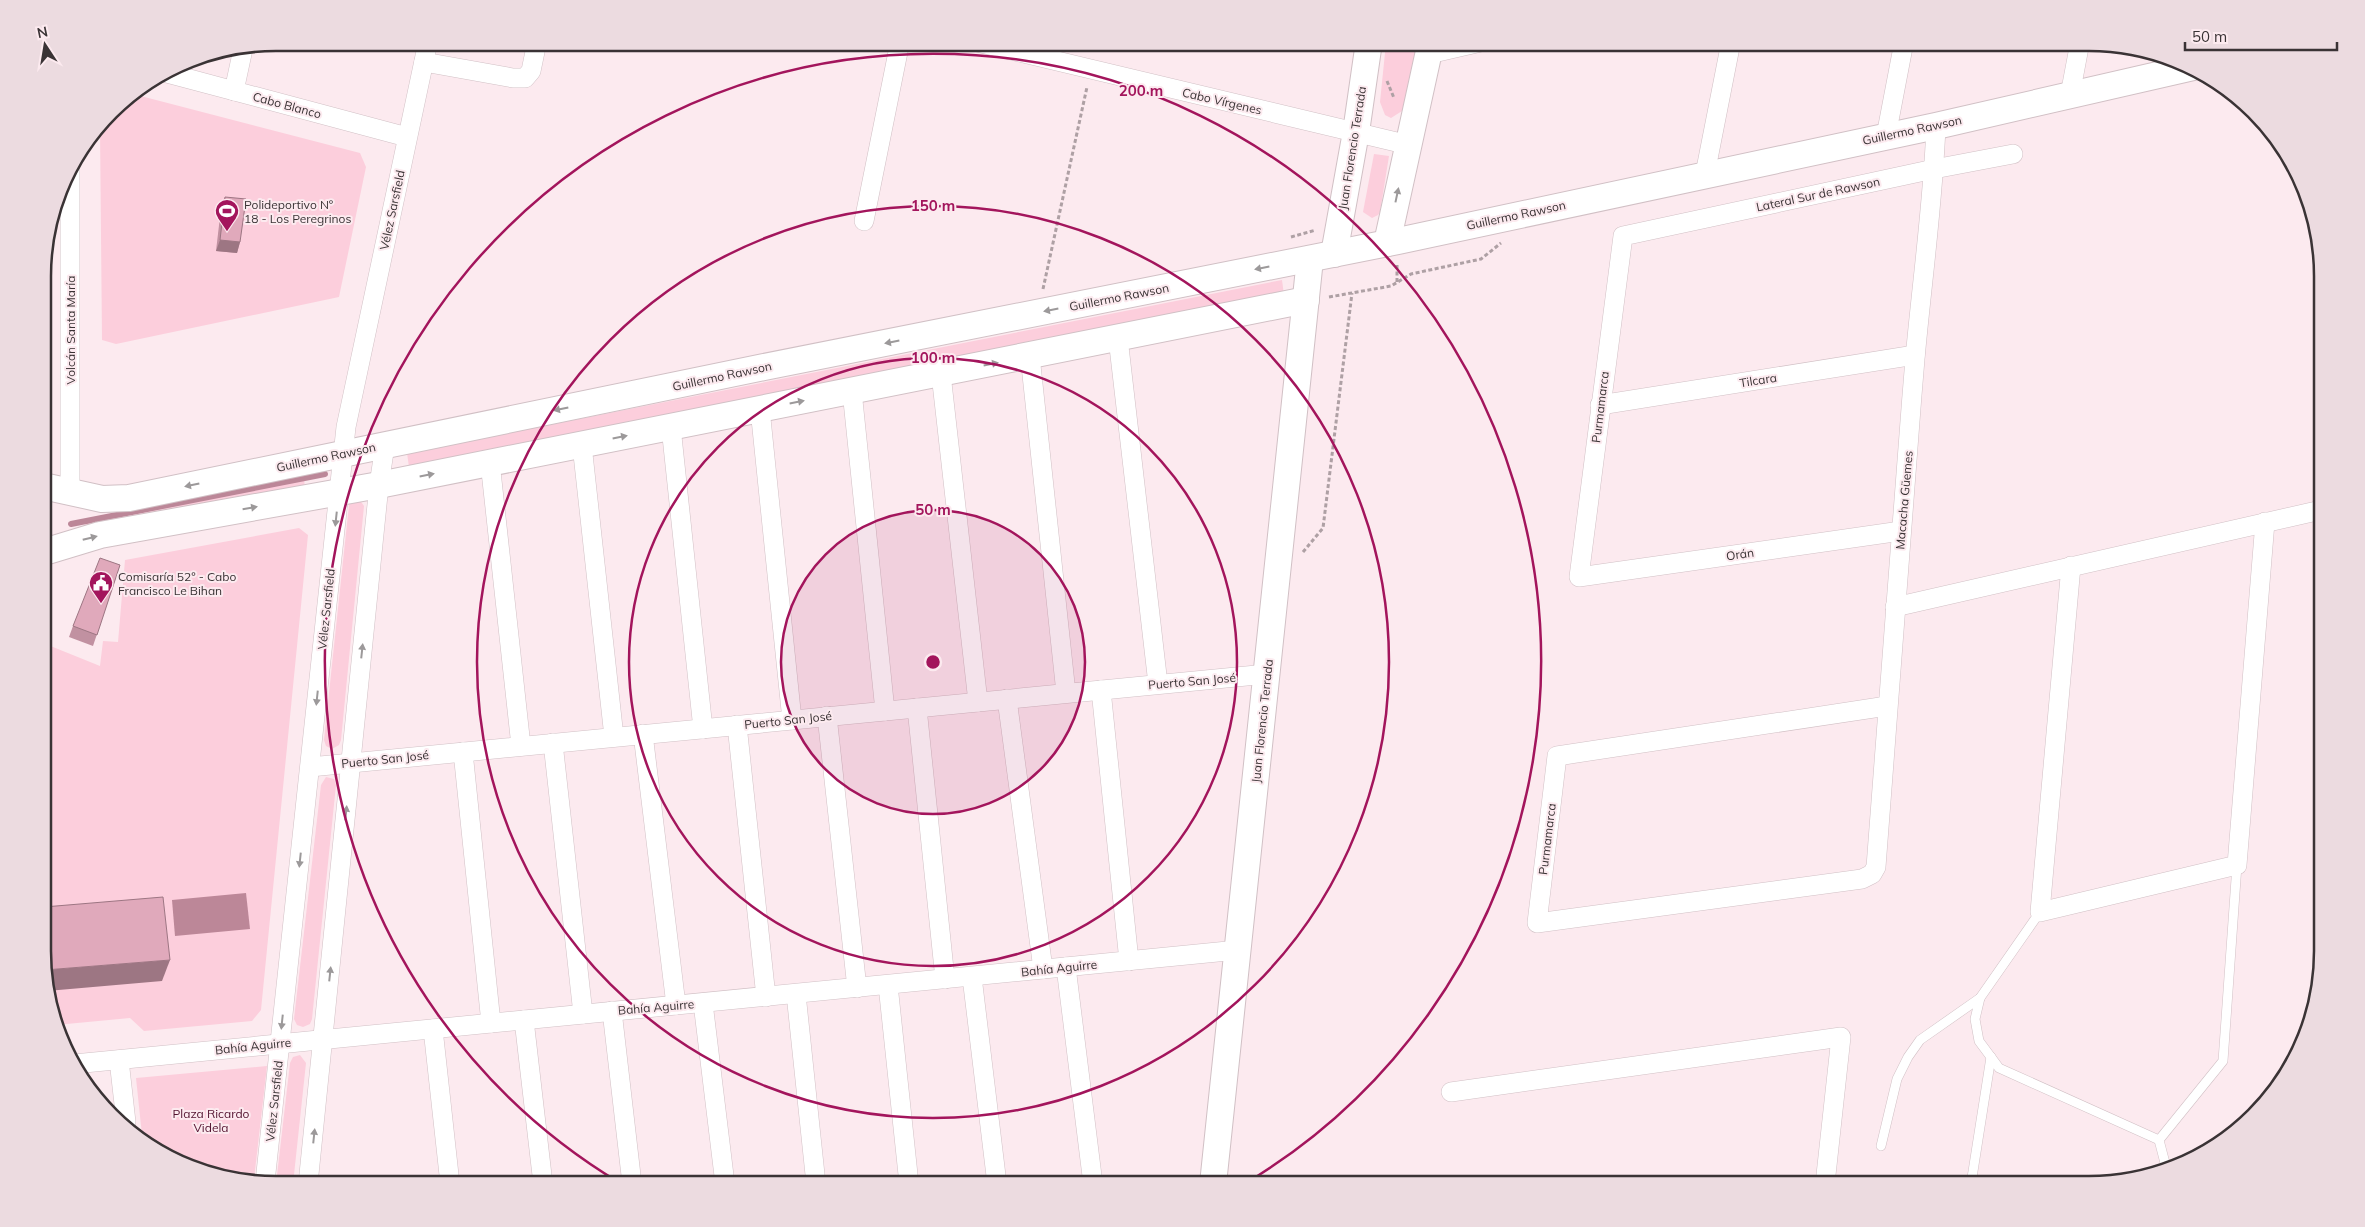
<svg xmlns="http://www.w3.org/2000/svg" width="2365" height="1227" viewBox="0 0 2365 1227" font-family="Mulish,sans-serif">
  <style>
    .green { fill: #fccedc }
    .water { fill: #bc8798 }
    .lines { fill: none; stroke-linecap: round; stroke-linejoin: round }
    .stream { stroke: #bc8798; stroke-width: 6 }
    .lane-casing { stroke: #d1c0c5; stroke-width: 10 }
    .street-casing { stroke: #d1c0c5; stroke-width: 20 }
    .secondary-casing { stroke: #d1c0c5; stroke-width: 28 }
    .path { stroke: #aea0a4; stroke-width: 3; stroke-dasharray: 4 2.5; stroke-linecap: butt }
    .lane { stroke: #fff; stroke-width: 9 }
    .street { stroke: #fff; stroke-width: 19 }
    .secondary { stroke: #fff; stroke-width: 26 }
    .wall { fill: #c191a1 }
    .shaded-wall { fill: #9d7683 }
    .building { fill: #e0a9bb; stroke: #9d7683 }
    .oneway { fill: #9c999a }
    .ring { fill: none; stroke: #a3155c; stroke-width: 2.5 }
    .labels { text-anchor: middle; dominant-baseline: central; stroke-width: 4; stroke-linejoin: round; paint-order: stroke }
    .street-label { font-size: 12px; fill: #3a3335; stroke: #fceaef }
    .poi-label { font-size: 12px; fill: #3a3335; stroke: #fceaef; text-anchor: start }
    .park-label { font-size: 12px; fill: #51112e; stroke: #fceaef }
    .rim { fill: none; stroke: #3a3335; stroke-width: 2.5 }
    .centre { fill: #a3155c; stroke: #fceaef; stroke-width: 2.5 }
    .ring-label { font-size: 15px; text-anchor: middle; font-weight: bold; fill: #a3155c; stroke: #fceaef; stroke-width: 4; stroke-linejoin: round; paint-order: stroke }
  </style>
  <rect width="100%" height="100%" fill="#fceaef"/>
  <g class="green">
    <polygon points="1386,43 1419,43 1402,111 1391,118 1385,115 1380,102"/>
    <polygon points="133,94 360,153 366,167 339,297 116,344 102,340 100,129 122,101"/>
    <polygon points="1374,154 1389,156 1380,212 1378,215 1372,218 1363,212"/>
    <polygon points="1282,280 1284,295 409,467 407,453"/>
    <polygon points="304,478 305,489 89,531 85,525 88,521"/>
    <polygon points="359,499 364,506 341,740 339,745 332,749 326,746 324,740 349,505 352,501"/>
    <polygon points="299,528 308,535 261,1010 252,1021 144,1031 130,1018 56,1025 45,982 44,647 48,645 100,666 103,641 118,642 125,560"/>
    <polygon points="326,777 334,779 336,785 312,1019 310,1024 303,1027 297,1025 294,1019 321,785"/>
    <polygon points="300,1055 306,1063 293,1184 276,1184 290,1063 293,1057"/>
    <polygon points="267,1066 254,1179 173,1160 142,1135 136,1078"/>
  </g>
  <polygon class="water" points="246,893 250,929 175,936 172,900"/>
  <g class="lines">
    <polyline class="stream" points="71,524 325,474"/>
    <g class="lane-casing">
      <g id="lane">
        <polyline points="1980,998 1975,1019 1979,1041 1999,1068 2159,1140"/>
        <polyline points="1881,1146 1897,1079 1908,1057 1920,1040 1980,998 2040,912"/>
        <polyline points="2173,1168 2165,1163 2159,1140 2223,1061 2237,865"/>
        <polyline points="1971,1184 1991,1057"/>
      </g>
    </g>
    <g class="street-casing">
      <g id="street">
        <polyline points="977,42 1409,145"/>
        <polyline points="1429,54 1481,42"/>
        <polyline points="424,62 513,78 525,78 531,71 537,42"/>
        <polyline points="167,73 407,137"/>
        <polyline points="234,91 243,49"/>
        <polyline points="2070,95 2080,42"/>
        <polyline points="1886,136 1904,42"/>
        <polyline points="1705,174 1731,42"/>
        <polyline points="864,221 900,42"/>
        <polyline points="1118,338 1158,684"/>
        <polyline points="1030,356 1066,693"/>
        <polyline points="941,374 978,702"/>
        <polyline points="852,391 885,711"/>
        <polyline points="1600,405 1915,355"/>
        <polyline points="760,409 792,720"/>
        <polyline points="671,427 703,729"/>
        <polyline points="582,445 614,737"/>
        <polyline points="490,462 521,746"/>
        <polyline points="70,492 70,168"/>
        <polyline points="1901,531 1579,577 1623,236 1934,169 2013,154"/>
        <polyline points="2071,566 2040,912 2237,865 2265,522"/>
        <polyline points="1895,607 2321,510"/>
        <polyline points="1101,690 1129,961"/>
        <polyline points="1007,699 1043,969"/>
        <path d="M 1887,706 L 1557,756 L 1537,923 L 1862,879 L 1872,874 L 1876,867 C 1888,697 1901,528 1915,359 C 1922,281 1933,204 1936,126"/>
        <polyline points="917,708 945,979"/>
        <polyline points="827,716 857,988"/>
        <polyline points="737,725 766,997"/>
        <polyline points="643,734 676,1005"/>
        <polyline points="553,743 583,1014"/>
        <polyline points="463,752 491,1023"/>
        <polyline points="310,767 1267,674"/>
        <polyline points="1066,967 1093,1184"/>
        <polyline points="972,977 997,1184"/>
        <polyline points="888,985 909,1184"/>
        <polyline points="796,994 816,1184"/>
        <polyline points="703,1003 725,1184"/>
        <polyline points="612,1011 632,1184"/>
        <polyline points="524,1020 543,1184"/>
        <polyline points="433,1029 450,1184"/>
        <polyline points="119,1060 126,1122"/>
        <polyline points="74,1064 1238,950"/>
        <polyline points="1451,1092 1841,1037 1825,1184"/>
        <polyline points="265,1182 346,427 428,42"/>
        <polyline points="308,1184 379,485 385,445"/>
      </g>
    </g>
    <g class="secondary-casing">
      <g id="secondary">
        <polyline points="1387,243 1431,42"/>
        <polyline points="1334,254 1356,132 1369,42"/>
        <polyline points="43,486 102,499 129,498 764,367 1398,241 1936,126 2193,67"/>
        <polyline points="44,552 100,535 379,485 1306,300"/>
        <polyline points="1213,1184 1310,259"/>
      </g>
    </g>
    <g class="path">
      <polyline points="1387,81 1394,98"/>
      <polyline points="1291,237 1316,230"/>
      <polyline points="1397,282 1397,263"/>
      <polyline points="1043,289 1087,87"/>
      <polyline points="1329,297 1391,286 1411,274 1481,259 1501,243"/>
      <polyline points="1303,552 1323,528 1352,293"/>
    </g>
    <use href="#lane" class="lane"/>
    <use href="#street" class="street"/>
    <use href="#secondary" class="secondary"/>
  </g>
  <g class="wall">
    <polygon points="225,197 240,242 237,253 216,251 221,208"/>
    <polygon points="120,565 93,646 69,637 73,626"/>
  </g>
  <g class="shaded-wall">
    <polygon points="220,240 240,242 237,253 216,251"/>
    <polygon points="170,960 162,981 47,991 45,982 45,970"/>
  </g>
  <g class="building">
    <polygon points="225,197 246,199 240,242 220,240"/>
    <polygon points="100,558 120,565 97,635 73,626"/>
    <polygon points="163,897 170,960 45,970 44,907"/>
  </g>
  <defs><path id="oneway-solid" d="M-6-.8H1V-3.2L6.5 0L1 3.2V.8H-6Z" transform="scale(1.25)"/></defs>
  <g class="oneway">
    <use href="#oneway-solid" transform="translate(1397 195) rotate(-78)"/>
    <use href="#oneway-solid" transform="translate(1262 268) rotate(169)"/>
    <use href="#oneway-solid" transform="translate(1051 310) rotate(169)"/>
    <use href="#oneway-solid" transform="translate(892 342) rotate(169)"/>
    <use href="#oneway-solid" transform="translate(991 364) rotate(-11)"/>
    <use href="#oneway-solid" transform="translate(797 402) rotate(-11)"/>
    <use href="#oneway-solid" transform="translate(561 409) rotate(168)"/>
    <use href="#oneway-solid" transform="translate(620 437) rotate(-11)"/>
    <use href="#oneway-solid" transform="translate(427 475) rotate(-11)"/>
    <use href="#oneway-solid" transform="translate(192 485) rotate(168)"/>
    <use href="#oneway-solid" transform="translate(250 508) rotate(-10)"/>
    <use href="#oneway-solid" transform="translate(336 519) rotate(96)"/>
    <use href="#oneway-solid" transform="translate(90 538) rotate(-14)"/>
    <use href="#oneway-solid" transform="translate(362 651) rotate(-84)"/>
    <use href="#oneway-solid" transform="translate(317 698) rotate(96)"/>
    <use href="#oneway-solid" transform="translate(346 813) rotate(-84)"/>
    <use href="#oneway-solid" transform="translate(300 860) rotate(96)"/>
    <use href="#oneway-solid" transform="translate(330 974) rotate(-84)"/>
    <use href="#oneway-solid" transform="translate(282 1022) rotate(96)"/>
    <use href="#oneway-solid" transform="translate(314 1136) rotate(-84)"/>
  </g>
  <circle cx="933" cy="662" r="152" fill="#a3155c" fill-opacity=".12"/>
  <g class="ring">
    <circle cx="933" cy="662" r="152"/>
    <circle cx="933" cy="662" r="304"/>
    <circle cx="933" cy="662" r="456"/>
    <path d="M620 1183A608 608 0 1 1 1246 1183"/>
  </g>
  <defs>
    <g id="stadium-pin" transform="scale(1.25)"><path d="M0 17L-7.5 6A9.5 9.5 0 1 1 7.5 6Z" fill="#a3155c" stroke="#fceaef"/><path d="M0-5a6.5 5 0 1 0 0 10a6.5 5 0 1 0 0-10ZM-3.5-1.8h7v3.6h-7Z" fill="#fff"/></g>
    <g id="civic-pin" transform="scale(1.25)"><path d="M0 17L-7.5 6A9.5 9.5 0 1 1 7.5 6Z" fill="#a3155c" stroke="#fceaef"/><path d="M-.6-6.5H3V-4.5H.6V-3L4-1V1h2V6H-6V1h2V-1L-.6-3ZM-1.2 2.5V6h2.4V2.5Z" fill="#fff"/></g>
  </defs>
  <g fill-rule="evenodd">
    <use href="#stadium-pin" x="227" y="211"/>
    <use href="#civic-pin" x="101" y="583"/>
  </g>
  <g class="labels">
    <g class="street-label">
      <text transform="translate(1222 101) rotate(13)">Cabo Vírgenes</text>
      <text transform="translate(287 105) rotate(15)">Cabo Blanco</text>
      <text transform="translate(1912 130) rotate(-12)">Guillermo Rawson</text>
      <text transform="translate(1352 148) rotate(-81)">Juan Florencio Terrada</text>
      <text transform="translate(1818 194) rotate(-12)">Lateral Sur de Rawson</text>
      <text transform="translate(392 210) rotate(-78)">Vélez Sarsfield</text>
      <text transform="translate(1516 215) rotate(-12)">Guillermo Rawson</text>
      <text transform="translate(1119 297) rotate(-11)">Guillermo Rawson</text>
      <text transform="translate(70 330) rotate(-90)">Volcán Santa María</text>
      <text transform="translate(722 376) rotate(-12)">Guillermo Rawson</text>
      <text transform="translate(1758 380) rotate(-9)">Tilcara</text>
      <text transform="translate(1600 407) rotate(-83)">Purmamarca</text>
      <text transform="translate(326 457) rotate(-12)">Guillermo Rawson</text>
      <text transform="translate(1904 500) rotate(-85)">Macacha Güemes</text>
      <text transform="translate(1740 554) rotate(-8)">Orán</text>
      <text transform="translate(326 609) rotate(-84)">Vélez Sarsfield</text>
      <text transform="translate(1192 681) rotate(-5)">Puerto San José</text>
      <text transform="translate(788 720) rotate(-6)">Puerto San José</text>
      <text transform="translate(1262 721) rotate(-84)">Juan Florencio Terrada</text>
      <text transform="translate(385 759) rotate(-6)">Puerto San José</text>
      <text transform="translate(1547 839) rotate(-83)">Purmamarca</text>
      <text transform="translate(1059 968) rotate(-6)">Bahía Aguirre</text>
      <text transform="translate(656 1007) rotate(-5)">Bahía Aguirre</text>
      <text transform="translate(253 1046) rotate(-6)">Bahía Aguirre</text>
      <text transform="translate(274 1101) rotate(-84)">Vélez Sarsfield</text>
    </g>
    <g class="poi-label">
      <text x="244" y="204">Polideportivo N°<tspan x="244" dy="14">18 - Los Peregrinos</tspan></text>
      <text x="118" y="576">Comisaría 52° - Cabo<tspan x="118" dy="14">Francisco Le Bihan</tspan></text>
    </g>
    <g class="park-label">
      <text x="211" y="1113">Plaza Ricardo<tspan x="211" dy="14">Videla</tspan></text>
    </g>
  </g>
  <path d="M0 0H2365V1227H0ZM276 51H2089A225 225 0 0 1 2314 276V951A225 225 0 0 1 2089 1176H276A225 225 0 0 1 51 951V276A225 225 0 0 1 276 51Z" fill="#ecdbe0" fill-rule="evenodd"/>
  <path class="rim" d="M276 51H2089A225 225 0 0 1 2314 276V951A225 225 0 0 1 2089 1176H276A225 225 0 0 1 51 951V276A225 225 0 0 1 276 51Z"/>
  <circle cx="933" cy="662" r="8" class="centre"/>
  <g class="ring-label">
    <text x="1141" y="96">200 m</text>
    <text x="933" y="211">150 m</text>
    <text x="933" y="363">100 m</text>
    <text x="933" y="515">50 m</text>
  </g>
  <g transform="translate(45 45) rotate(348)" stroke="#fceaef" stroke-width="4" paint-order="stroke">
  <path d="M0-4L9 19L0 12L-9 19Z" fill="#3a3335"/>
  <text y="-8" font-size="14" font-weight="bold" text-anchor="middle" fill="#3a3335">N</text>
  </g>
  <path d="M2185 42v8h152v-8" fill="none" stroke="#3a3335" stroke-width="2.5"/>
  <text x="2192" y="42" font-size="15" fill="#3a3335" stroke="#fceaef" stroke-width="4" paint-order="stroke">50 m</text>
</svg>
